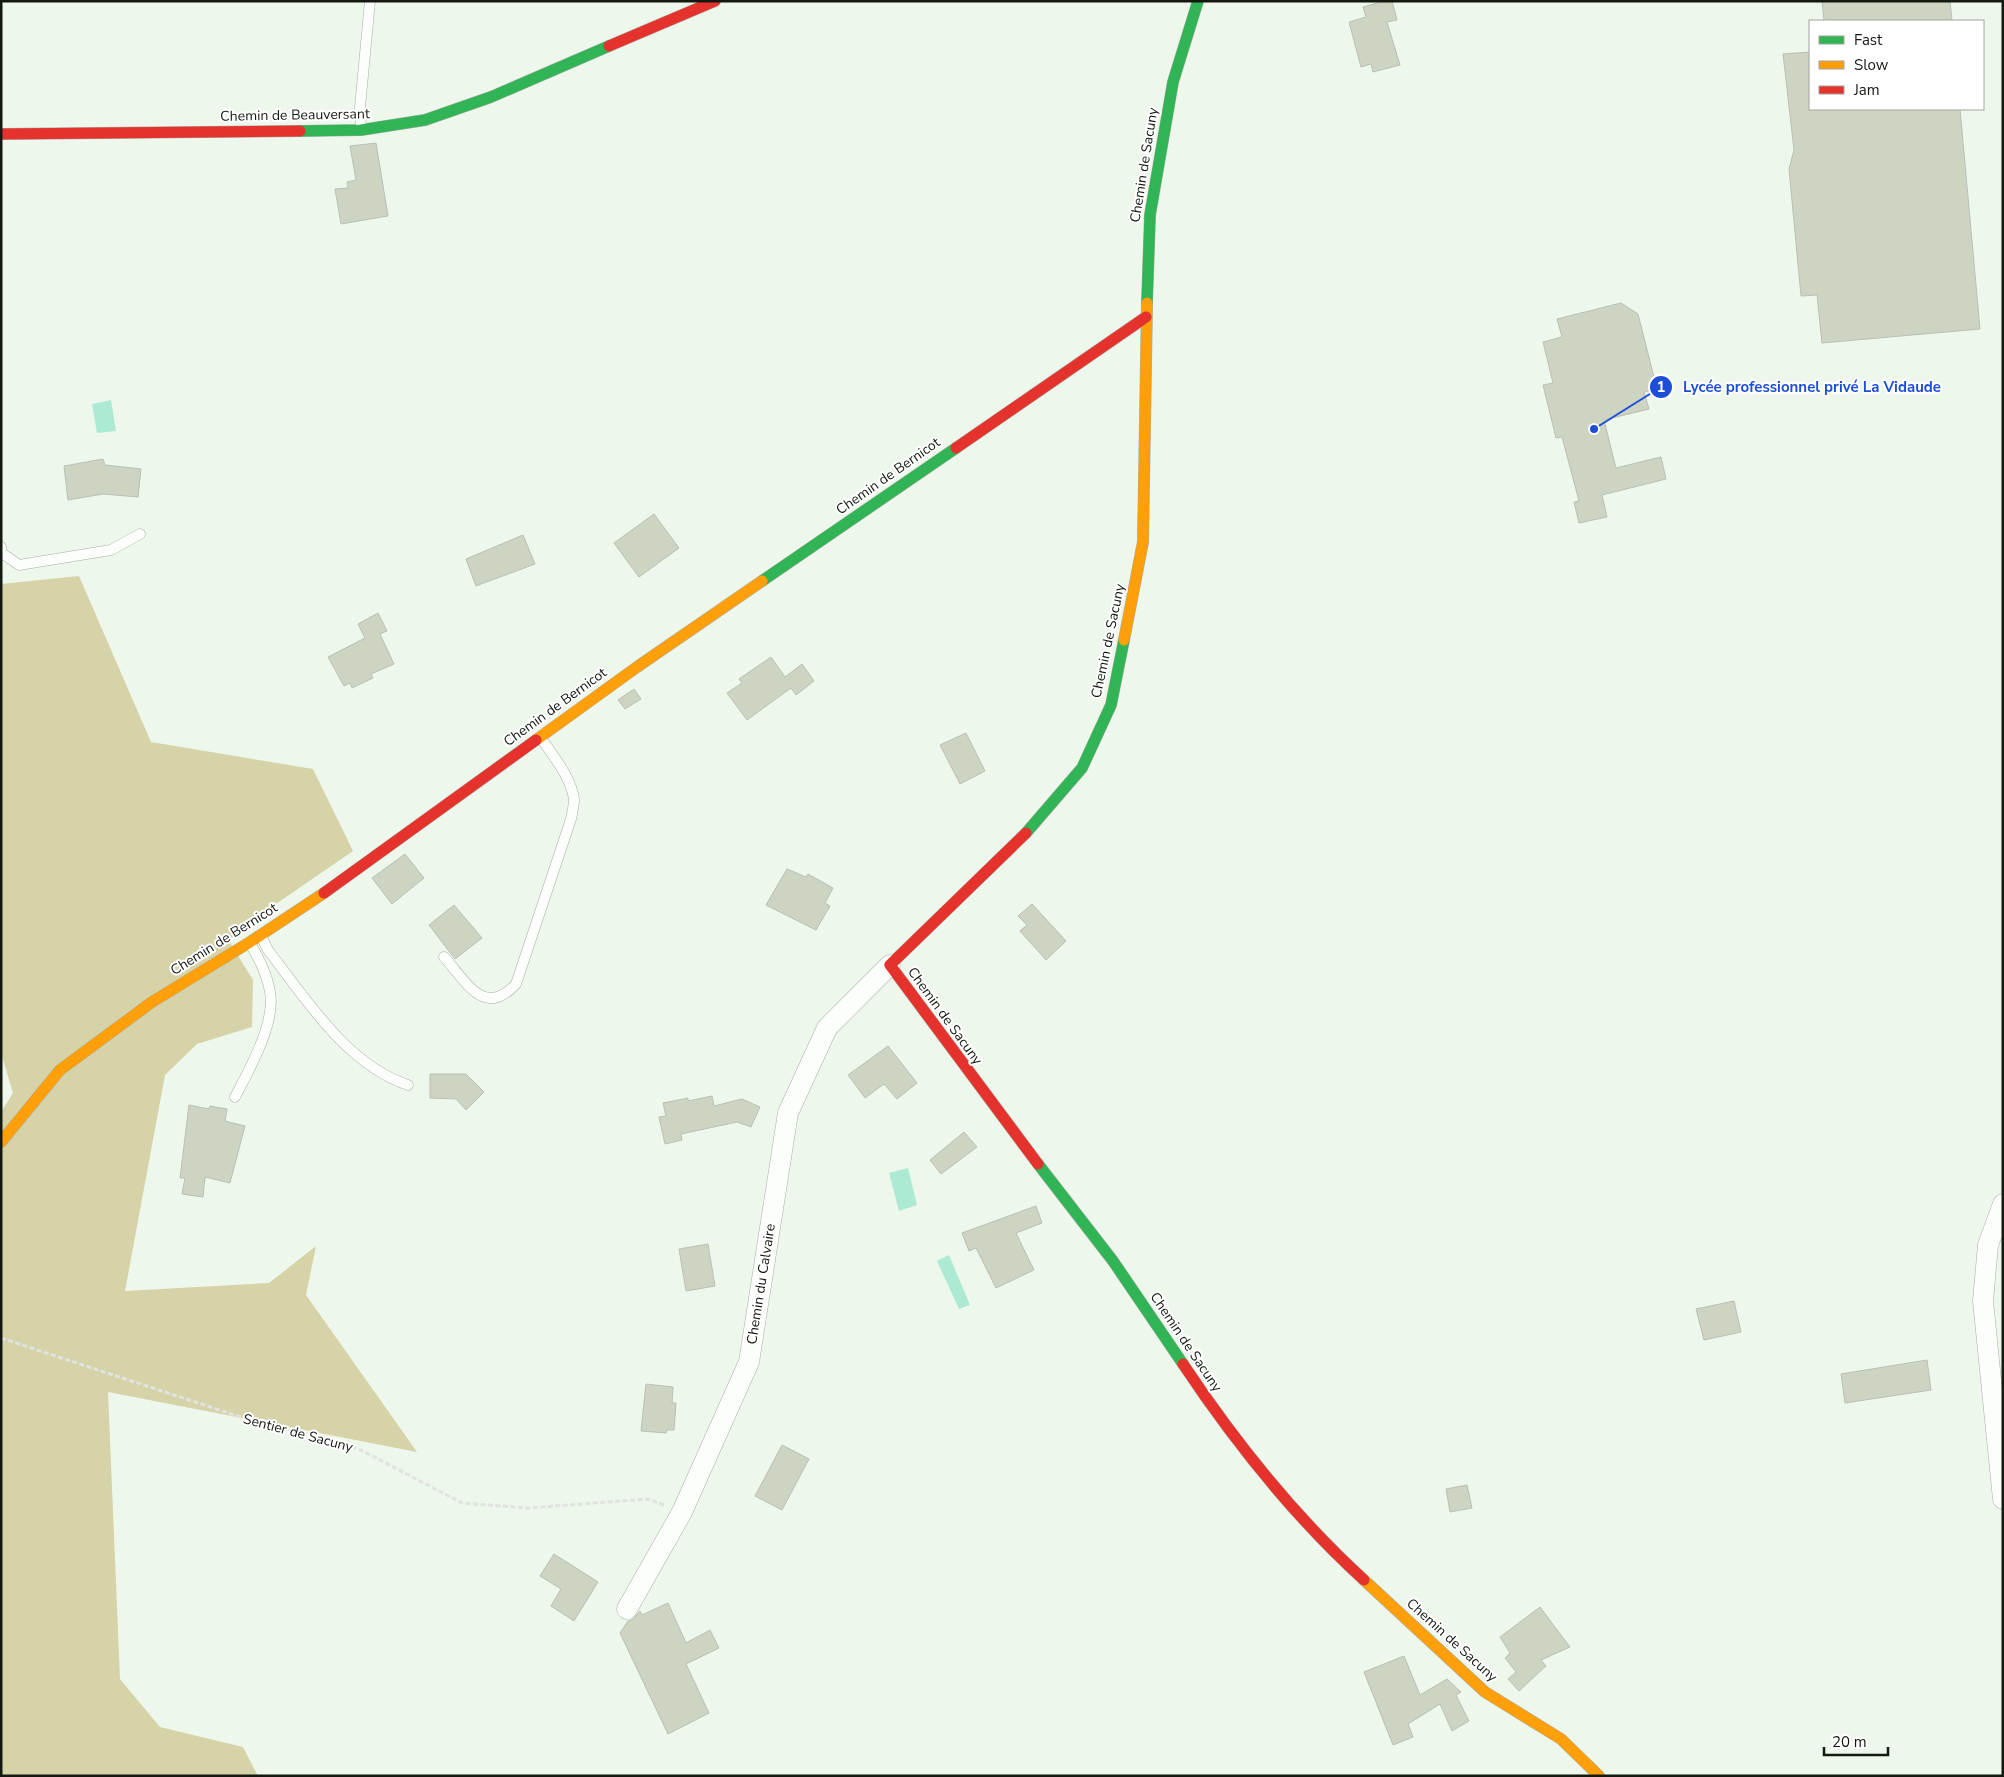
<svg xmlns="http://www.w3.org/2000/svg" width="2004" height="1777" viewBox="0 0 2004 1777" font-family="'Nunito Sans',sans-serif">
  <style>
    .forest { fill: #d5d3a7 }
    .water { fill: #acead4 }
    .building { fill: #ced4c2; stroke: #babfb6 }
    .lines { fill: none; stroke-linecap: round; stroke-linejoin: round }
    .lane-casing { stroke: #a7aea5; stroke-width: 11 }
    .street-casing { stroke: #a7aea5; stroke-width: 21 }
    .fast-casing { stroke: #a7aea5; stroke-width: 12 }
    .slow-casing { stroke: #a7aea5; stroke-width: 12 }
    .jam-casing { stroke: #a7aea5; stroke-width: 12 }
    .path { stroke: #e0e3df; stroke-width: 3; stroke-dasharray: 5 2.5; stroke-linecap: butt }
    .lane { stroke: #fcfefc; stroke-width: 10 }
    .street { stroke: #fcfefc; stroke-width: 20 }
    .fast { stroke: #30b455; stroke-width: 11 }
    .slow { stroke: #ff9f0a; stroke-width: 11 }
    .jam { stroke: #e5322d; stroke-width: 11 }
    .labels { text-anchor: middle; dominant-baseline: central; stroke-width: 4; stroke-linejoin: round; paint-order: stroke }
    .street-label { font-size: 14px; fill: #131911; stroke: #fff }
    .leader { fill: none; stroke: #1d4ed8; stroke-width: 2 }
    .callout-dot { fill: #1d4ed8; stroke: #fff; stroke-width: 2 }
    .mark-label { font-size: 15px; text-anchor: middle; font-weight: bold; fill: #fff }
    .callout-label { font-size: 15px; text-anchor: middle; font-weight: bold; fill: #1d4ed8; stroke: #fff; stroke-width: 4; stroke-linejoin: round; paint-order: stroke }
  </style>
  <rect width="100%" height="100%" fill="#eef7eb"/>
  <polygon class="forest" points="79,576 151,742 313,769 353,851 244,926 229,941 253,980 252,1027 197,1044 165,1075 125,1291 269,1283 316,1246 306,1295 417,1452 108,1392 120,1679 160,1727 243,1747 258,1776 1,1776 1,1112 13,1093 1,1053 1,584"/>
  <g class="water">
    <polygon points="111,400 116,431 97,433 92,404"/>
    <polygon points="908,1168 917,1205 899,1211 889,1173"/>
    <polygon points="949,1255 970,1305 959,1309 937,1261"/>
  </g>
  <g class="building">
    <polygon points="1384,1 1392,1 1397,20 1387,22 1400,65 1373,72 1371,64 1361,67 1349,22 1366,17 1363,7"/>
    <polygon points="1822,1 1950,1 1952,21 1824,21"/>
    <polygon points="1810,52 1810,109 1960,109 1980,329 1822,343 1817,295 1801,296 1789,169 1794,150 1783,54"/>
    <polygon points="376,143 388,216 341,224 335,189 348,188 347,182 356,180 350,146"/>
    <polygon points="1621,303 1638,314 1657,389 1644,392 1649,409 1604,420 1616,468 1661,457 1666,479 1602,495 1607,517 1579,523 1574,502 1579,501 1562,437 1556,438 1543,385 1553,383 1543,342 1562,337 1557,319"/>
    <polygon points="103,459 105,465 141,469 138,497 103,494 68,500 64,466"/>
    <polygon points="654,514 679,548 639,577 614,543"/>
    <polygon points="523,535 535,564 476,586 466,559"/>
    <polygon points="378,613 387,631 380,634 394,664 371,674 373,678 352,688 350,683 344,686 328,657 365,638 358,624"/>
    <polygon points="771,657 785,677 802,664 814,681 796,695 791,688 747,720 727,693 742,683 739,679"/>
    <polygon points="634,689 641,699 625,709 618,700"/>
    <polygon points="966,733 985,771 960,784 940,745"/>
    <polygon points="405,854 424,878 392,904 372,878"/>
    <polygon points="787,869 806,877 808,874 833,888 825,903 830,906 816,930 766,905"/>
    <polygon points="1032,904 1066,941 1046,960 1020,931 1027,925 1018,916"/>
    <polygon points="454,905 482,938 455,959 429,925"/>
    <polygon points="888,1046 917,1083 897,1099 884,1084 865,1098 848,1075"/>
    <polygon points="430,1074 466,1074 484,1092 466,1110 456,1099 430,1098"/>
    <polygon points="712,1096 714,1106 742,1099 760,1107 751,1127 737,1122 681,1134 682,1140 665,1144 659,1117 666,1116 663,1103 688,1098 688,1101"/>
    <polygon points="189,1105 209,1109 210,1106 227,1109 225,1121 245,1126 230,1183 205,1177 203,1197 182,1194 185,1178 180,1178"/>
    <polygon points="964,1132 977,1147 941,1174 930,1160"/>
    <polygon points="1036,1206 1042,1223 1016,1233 1034,1270 996,1288 976,1248 969,1251 962,1233"/>
    <polygon points="708,1244 715,1286 686,1291 679,1249"/>
    <polygon points="1734,1301 1741,1332 1704,1340 1696,1309"/>
    <polygon points="1927,1360 1931,1390 1845,1403 1841,1374"/>
    <polygon points="646,1384 673,1387 672,1403 676,1403 674,1430 667,1430 666,1433 641,1431"/>
    <polygon points="782,1445 809,1459 782,1510 755,1496"/>
    <polygon points="1467,1485 1472,1508 1450,1512 1446,1489"/>
    <polygon points="554,1554 598,1582 574,1621 551,1606 561,1589 540,1576"/>
    <polygon points="668,1603 686,1643 710,1630 719,1648 686,1664 709,1713 668,1734 620,1633 628,1621 633,1619 640,1611 642,1615"/>
    <polygon points="1540,1607 1570,1647 1541,1660 1546,1666 1519,1691 1508,1679 1516,1672 1505,1658 1510,1653 1500,1637"/>
    <polygon points="1404,1656 1420,1695 1447,1679 1461,1692 1456,1695 1469,1721 1452,1731 1440,1704 1408,1724 1413,1737 1393,1745 1364,1672"/>
  </g>
  <g class="lines">
    <g class="lane-casing">
      <g id="lane">
        <polyline points="361,130 360,107 370,1"/>
        <polyline points="1,547 2,553 19,565 111,550 140,534"/>
        <path d="M 261,936 L 268,950 C 306,999 347,1065 408,1085"/>
        <path d="M 444,957 C 466,981 484,1019 516,984 L 571,819 C 572,813 574,806 574,799 C 571,777 553,756 541,738"/>
        <path d="M 235,1097 C 249,1070 276,1023 270,992 C 267,974 259,959 250,943"/>
      </g>
    </g>
    <g class="street-casing">
      <g id="street">
        <polyline points="2003,1204 1988,1245 1983,1301 2003,1499"/>
        <polyline points="627,1609 682,1512 749,1362 788,1113 827,1028 890,965"/>
      </g>
    </g>
    <g class="fast-casing">
      <g id="fast">
        <polyline points="300,131 361,130 425,120 491,97 609,46"/>
        <polyline points="1147,303 1150,215 1173,82 1198,1"/>
        <polyline points="762,581 956,448"/>
        <polyline points="1026,833 1082,768 1111,705 1124,640"/>
        <polyline points="1038,1164 1113,1261 1183,1364"/>
      </g>
    </g>
    <g class="slow-casing">
      <g id="slow">
        <polyline points="1124,640 1143,542 1147,303"/>
        <polyline points="536,740 637,667 762,581"/>
        <polyline points="1,1142 60,1070 152,1002 250,942 324,893"/>
        <polyline points="1364,1580 1485,1692 1561,1739 1599,1776"/>
      </g>
    </g>
    <g class="jam-casing">
      <g id="jam">
        <polyline points="609,46 715,1"/>
        <polyline points="1,134 300,131"/>
        <polyline points="956,448 1146,317"/>
        <polyline points="1026,833 890,965 1038,1164"/>
        <polyline points="324,893 536,740"/>
        <path d="M 1183,1364 C 1235,1442 1295,1517 1364,1580"/>
      </g>
    </g>
    <polyline class="path" points="1,1338 265,1425 323,1437 361,1450 462,1503 528,1508 648,1499 664,1505"/>
    <use href="#lane" class="lane"/>
    <use href="#street" class="street"/>
    <use href="#fast" class="fast"/>
    <use href="#slow" class="slow"/>
    <use href="#jam" class="jam"/>
  </g>
  <g class="labels">
    <g class="street-label">
      <text transform="translate(295 115) rotate(-1)">Chemin de Beauversant</text>
      <text transform="translate(1144 165) rotate(-81)">Chemin de Sacuny</text>
      <text transform="translate(888 476) rotate(-35)">Chemin de Bernicot</text>
      <text transform="translate(1108 641) rotate(-78)">Chemin de Sacuny</text>
      <text transform="translate(555 707) rotate(-36)">Chemin de Bernicot</text>
      <text transform="translate(224 939) rotate(-32)">Chemin de Bernicot</text>
      <text transform="translate(945 1016) rotate(54)">Chemin de Sacuny</text>
      <text transform="translate(761 1284) rotate(-81)">Chemin du Calvaire</text>
      <text transform="translate(1186 1342) rotate(56)">Chemin de Sacuny</text>
      <text transform="translate(298 1433) rotate(15)">Sentier de Sacuny</text>
      <text transform="translate(1452 1640) rotate(42)">Chemin de Sacuny</text>
    </g>
  </g>
  <path class="leader" d="M1594 429L1661 387"/>
  <g class="callout-dot">
    <circle cx="1594" cy="429" r="5"/>
    <circle cx="1661" cy="387" r="12"/>
  </g>
  <g class="mark-label">
    <text x="1661" y="392">1</text>
  </g>
  <g class="callout-label">
    <text x="1812" y="392">Lycée professionnel privé La Vidaude</text>
  </g>
  <rect width="2004" height="1777" fill="none" stroke="#131911" stroke-width="5"/>
  <rect x="1809" y="20" width="175" height="90" fill="#ffffff" stroke="#a1a3a0"/>
  <rect x="1819" y="36" width="25" height="8" fill="#30b455" stroke="#a1a3a0"/>
  <text x="1854" y="45" font-size="15" fill="#131911">Fast</text>
  <rect x="1819" y="61" width="25" height="8" fill="#ff9f0a" stroke="#a1a3a0"/>
  <text x="1854" y="70" font-size="15" fill="#131911">Slow</text>
  <rect x="1819" y="86" width="25" height="8" fill="#e5322d" stroke="#a1a3a0"/>
  <text x="1854" y="95" font-size="15" fill="#131911">Jam</text>
  <path d="M1824 1747v8h64v-8" fill="none" stroke="#131911" stroke-width="2.5"/>
  <text x="1832" y="1747" font-size="15" fill="#131911" stroke="#ffffff" stroke-width="4" paint-order="stroke">20 m</text>
</svg>
